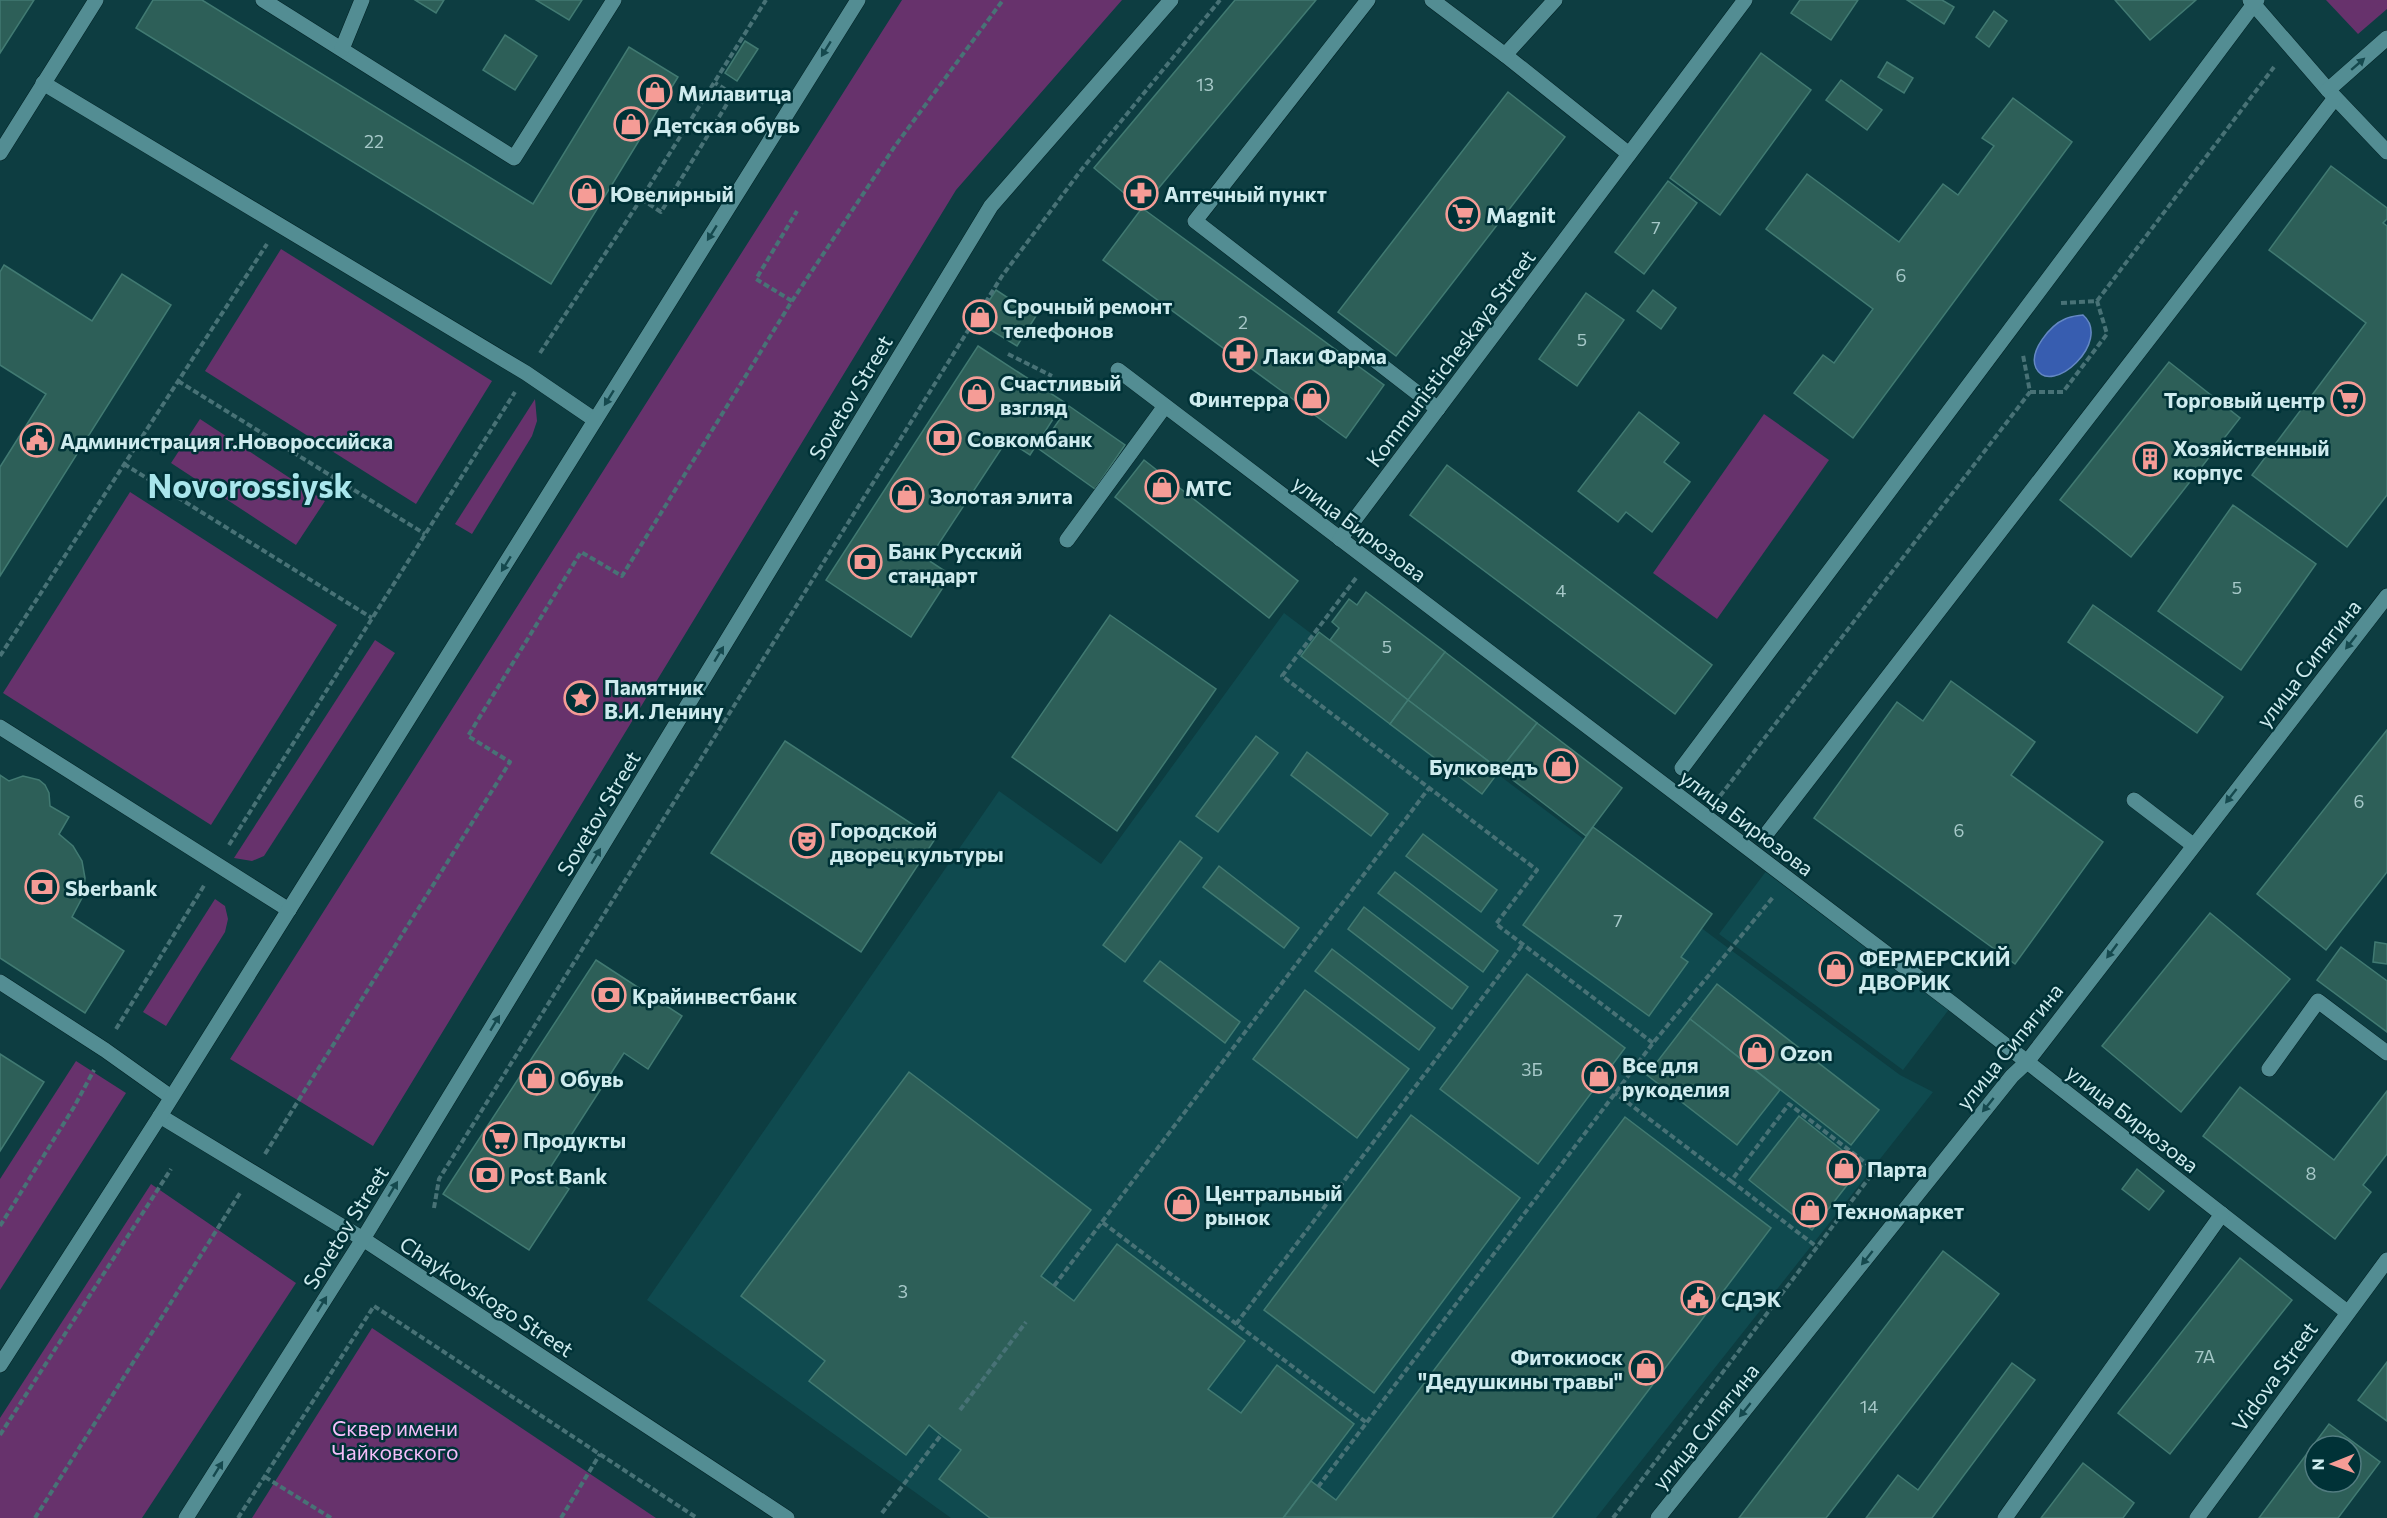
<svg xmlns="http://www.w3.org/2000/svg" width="2387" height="1518" viewBox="0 0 2387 1518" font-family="Commissioner,sans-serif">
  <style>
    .built { fill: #0f4a4f }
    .green { fill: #67326c }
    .water { fill: #375db0; stroke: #6488c3; stroke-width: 1.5 }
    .building { fill: #2d5f58; stroke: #417a72; stroke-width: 1.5; fill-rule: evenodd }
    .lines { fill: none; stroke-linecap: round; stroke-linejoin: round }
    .minor-casing { stroke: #022225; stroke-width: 16 }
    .path { stroke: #487276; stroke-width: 4; stroke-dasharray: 6 3; stroke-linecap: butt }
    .minor { stroke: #538d93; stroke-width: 15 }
    .oneway { fill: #15494e }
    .labels { text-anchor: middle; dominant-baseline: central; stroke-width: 5; stroke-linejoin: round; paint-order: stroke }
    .number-label { font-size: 18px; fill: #a6c8c8 }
    .poi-label { font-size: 21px; font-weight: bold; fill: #ceebee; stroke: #003237; text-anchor: start }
    .street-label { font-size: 21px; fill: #ceebee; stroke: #003237 }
    .park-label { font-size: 21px; fill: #f5befa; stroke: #003237 }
    .town-label { font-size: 33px; font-weight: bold; fill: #a9e6ec; stroke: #003237 }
  </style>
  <rect width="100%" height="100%" fill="#0d3d41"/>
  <g class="built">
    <polygon points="1284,613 1716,939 1900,1075 1933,1092 1596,1518 951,1518 647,1300 999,791 1101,864"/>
    <polygon points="1770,866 1953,1004 1903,1070 1719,934"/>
  </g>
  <g class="green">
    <polygon points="902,0 1122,0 956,190 373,1146 230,1059"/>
    <polygon points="2326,0 2387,0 2387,9 2358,34"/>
    <polygon points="281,249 492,381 416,504 205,371"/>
    <polygon points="535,399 537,421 532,436 472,534 455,524"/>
    <polygon points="1764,414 1829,460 1717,619 1653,573"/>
    <polygon points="200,419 325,501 296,545 171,463"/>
    <polygon points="130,492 337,625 211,825 3,693"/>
    <polygon points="375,640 395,653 264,856 252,861 234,858"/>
    <polygon points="215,899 225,906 228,919 225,932 166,1026 143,1012"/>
    <polygon points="76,1061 126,1093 0,1290 0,1179"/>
    <polygon points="151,1184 296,1283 142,1518 0,1518 0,1418"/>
    <polygon points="372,1328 656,1518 252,1518"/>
  </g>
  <path class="water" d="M 2083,315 C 2113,341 2051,398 2036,368 C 2028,351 2051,325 2065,319 C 2071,316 2076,316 2083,315 Z"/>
  <g class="building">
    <polygon points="0,0 34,0 0,53"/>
    <polygon points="153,0 202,0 533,204 629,47 678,77 551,284 136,28"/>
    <polygon points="415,0 444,0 436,13"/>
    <polygon points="536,0 582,0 569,20"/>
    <polygon points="1235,0 1316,0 1142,208 1094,168"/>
    <polygon points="1800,0 1858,0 1831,40 1791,13"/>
    <polygon points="1907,0 1942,0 1954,7 1944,24"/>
    <polygon points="2115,0 2196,0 2150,40"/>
    <polygon points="1994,11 2007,21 1989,47 1976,37"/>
    <polygon points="505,35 537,56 515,90 483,70"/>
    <polygon points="745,41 758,49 737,81 725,73"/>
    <polygon points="1761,53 1811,90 1720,215 1670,178"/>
    <polygon points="1887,62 1913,78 1904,93 1878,77"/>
    <polygon points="1841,80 1882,110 1867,130 1826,100"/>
    <polygon points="1508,92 1565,137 1396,356 1338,312"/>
    <polygon points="2013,98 2072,142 1853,438 1794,393 1823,355 1834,363 1873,309 1766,229 1807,174 1899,242 1943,184 1958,195 1994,146 1982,138"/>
    <polygon points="2331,166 2387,208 2387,219 2383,223 2387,226 2387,495 2347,547 2252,475 2366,323 2269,250"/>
    <polygon points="1668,181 1697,203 1644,274 1615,252"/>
    <polygon points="1142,208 1384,385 1346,438 1103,260"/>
    <polygon points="4,265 92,321 122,274 171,305 0,576 0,467 46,394 0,365 0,272"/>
    <polygon points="996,290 1036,316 1017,346 976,321"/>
    <polygon points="1653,290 1676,308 1661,329 1637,311"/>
    <polygon points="1586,293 1624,320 1577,386 1539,359"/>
    <polygon points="978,346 1064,402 1030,455 1007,440 928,560 951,575 911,637 826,580"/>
    <polygon points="2169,362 2240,418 2131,557 2060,500"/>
    <polygon points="1069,406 1125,445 1095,489 1039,449"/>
    <polygon points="1639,412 1679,443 1664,462 1690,482 1652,532 1626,512 1618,522 1578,491"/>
    <polygon points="1144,460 1298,581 1269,618 1115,497"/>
    <polygon points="1447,465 1712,665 1675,714 1410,515"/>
    <polygon points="2233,505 2316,564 2241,670 2158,611"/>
    <polygon points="1366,592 1445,652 1408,700 1330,640 1339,628 1332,622 1349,599 1357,605"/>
    <polygon points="2093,605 2223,697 2197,733 2068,642"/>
    <polygon points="1110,615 1216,689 1117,831 1012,757"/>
    <polygon points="1319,632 1408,700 1390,724 1301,656"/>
    <polygon points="1445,652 1537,723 1500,770 1408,700"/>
    <polygon points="1951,681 2035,742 2011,775 2103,842 2015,964 1814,818 1897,702 1923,721"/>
    <polygon points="1408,700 1500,770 1482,794 1390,724"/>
    <polygon points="1537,723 1622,788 1586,836 1500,770"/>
    <polygon points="2387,730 2387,872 2326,950 2257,894"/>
    <polygon points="1256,736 1278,753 1218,832 1196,816"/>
    <polygon points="785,741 935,839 861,952 711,853"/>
    <polygon points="1307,752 1388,814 1371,836 1291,775"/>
    <polygon points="0,775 9,781 23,776 39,780 45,785 49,793 50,806 69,817 59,834 73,846 82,861 85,878 83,896 72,917 124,951 85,1013 0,958"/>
    <polygon points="1593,827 1712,914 1681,957 1688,962 1649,1016 1523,925"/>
    <polygon points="1423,834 1497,890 1481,912 1406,856"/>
    <polygon points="1180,841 1202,858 1125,962 1103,945"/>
    <polygon points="1219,866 1299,928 1284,948 1203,887"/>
    <polygon points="1395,872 1498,951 1483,972 1378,893"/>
    <polygon points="1364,907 1468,987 1452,1009 1348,929"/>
    <polygon points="2210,913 2290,979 2181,1112 2102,1046"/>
    <polygon points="2375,942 2387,944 2387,964 2373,962"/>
    <polygon points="2341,947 2387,981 2387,1032 2317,980"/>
    <polygon points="1332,949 1435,1028 1419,1050 1315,971"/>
    <polygon points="596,960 682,1016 648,1069 624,1053 546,1174 569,1189 529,1250 443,1194"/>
    <polygon points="1160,961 1240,1022 1225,1043 1144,981"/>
    <polygon points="1527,974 1625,1048 1538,1164 1440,1089"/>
    <polygon points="1717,984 1879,1110 1851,1145 1690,1019"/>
    <polygon points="1305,990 1409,1069 1357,1138 1253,1059"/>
    <polygon points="1690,1019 1780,1090 1737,1145 1647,1075"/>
    <polygon points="0,1054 44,1082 0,1151"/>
    <polygon points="909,1072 1091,1210 1041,1276 1074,1301 1117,1244 1245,1341 1208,1389 1241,1413 1277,1365 1354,1424 1283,1518 990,1518 939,1479 961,1450 941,1435 929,1425 906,1455 809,1381 825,1361 741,1296"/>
    <polygon points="2240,1087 2334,1160 2387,1091 2387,1154 2363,1185 2371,1192 2335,1239 2203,1136"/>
    <polygon points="1411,1115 1520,1198 1374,1393 1264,1310"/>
    <polygon points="1799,1116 1862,1166 1812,1230 1749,1180"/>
    <polygon points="1625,1117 1771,1228 1552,1518 1284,1517 1311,1481 1336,1500"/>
    <polygon points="2137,1169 2164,1191 2149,1210 2122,1189"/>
    <polygon points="1943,1251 1999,1294 1826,1518 1739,1518"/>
    <polygon points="2240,1258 2292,1300 2170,1454 2118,1413"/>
    <polygon points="2387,1362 2387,1421 2358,1400"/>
    <polygon points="2012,1363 2035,1380 1932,1518 1866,1518 1898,1475 1918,1490"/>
    <path d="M 2329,1424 L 2380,1462 L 2338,1518 L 2259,1518 ZM 2315,1446 L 2351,1446 L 2351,1482 L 2315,1482 Z"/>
    <polygon points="2083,1463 2134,1503 2123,1518 2041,1518"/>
  </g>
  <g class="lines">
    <g class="minor-casing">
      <g id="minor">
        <polyline points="263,0 514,158 614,0"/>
        <polyline points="1368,0 1195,221 1438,409"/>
        <polyline points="1432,0 1505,55"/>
        <polyline points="1555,0 1505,55 1629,154"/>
        <polyline points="2250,0 2328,90 2387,152"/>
        <polyline points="342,49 362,0"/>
        <polyline points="43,83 526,373 595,420"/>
        <polyline points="2328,90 2387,38"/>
        <polyline points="0,153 96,0"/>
        <polyline points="1118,370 1953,1004 2347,1312"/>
        <polyline points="1340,539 1745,0"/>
        <polyline points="1067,540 1165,406"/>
        <polyline points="0,727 289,910"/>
        <polyline points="1682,768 2257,0"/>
        <polyline points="2134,800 2193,845"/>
        <polyline points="1764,837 2335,98"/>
        <polyline points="0,982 105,1050 171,1097"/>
        <polyline points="2269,1069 2318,1001 2387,1053"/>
        <polyline points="160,1116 363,1239 787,1518"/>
        <polyline points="0,1365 160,1116 858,0"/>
        <polyline points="186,1518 363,1239 991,206 1171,0"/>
        <polyline points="1658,1518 2012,1076 2027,1062 2387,596"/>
        <polyline points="2005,1518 2222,1214"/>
        <polyline points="2197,1518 2387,1260"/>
      </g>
    </g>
    <g class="path">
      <polyline points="641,199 661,212 733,94 715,83"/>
      <polyline points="792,301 756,279 797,211"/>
      <polyline points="2061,303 2097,301 2274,67"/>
      <polyline points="540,353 641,199 766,0"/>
      <polyline points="1008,354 1052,376"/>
      <polyline points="178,381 425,534"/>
      <polyline points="2030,392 2063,392 2107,334 2097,301"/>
      <polyline points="124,464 372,618"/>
      <polyline points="1356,578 1282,676 1537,870 1496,924 1653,1043"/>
      <polyline points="0,656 267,244"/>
      <polyline points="1720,796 2030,392 2023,355"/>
      <polyline points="229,845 515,392"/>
      <polyline points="116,1029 205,884"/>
      <polyline points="265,1154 510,762 468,736 581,552 622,576 792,301 895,146 1003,0"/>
      <polyline points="1731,1181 1817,1247"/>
      <polyline points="434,1208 439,1179 1002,276 1082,169 1220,0"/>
      <polyline points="1102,1222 1429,788"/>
      <polyline points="0,1226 74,1107 94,1070"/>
      <polyline points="1054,1286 1102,1222 1367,1423"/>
      <polyline points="1236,1324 1523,944"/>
      <polyline points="960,1410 1026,1322"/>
      <polyline points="0,1435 171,1169"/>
      <polyline points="265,1477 331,1518"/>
      <polyline points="1318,1487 1653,1043 1774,896"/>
      <polyline points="882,1513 941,1435"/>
      <polyline points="35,1518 240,1193"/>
      <polyline points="238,1518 374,1306 697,1518"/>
      <polyline points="561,1518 600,1454"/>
      <polyline points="1613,1518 1875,1170 1789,1104 1731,1181 1615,1093"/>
    </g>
    <use href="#minor" class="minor"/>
  </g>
  <defs><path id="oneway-solid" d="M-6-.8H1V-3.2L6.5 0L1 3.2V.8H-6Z" transform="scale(1.5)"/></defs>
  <g class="oneway">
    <use href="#oneway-solid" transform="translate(826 49) rotate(122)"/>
    <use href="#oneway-solid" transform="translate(2358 64) rotate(-41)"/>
    <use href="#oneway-solid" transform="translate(712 233) rotate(122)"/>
    <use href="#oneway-solid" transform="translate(609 398) rotate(122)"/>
    <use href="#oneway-solid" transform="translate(506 564) rotate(122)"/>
    <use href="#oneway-solid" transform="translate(2351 642) rotate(128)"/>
    <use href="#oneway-solid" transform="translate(719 654) rotate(-59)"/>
    <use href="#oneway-solid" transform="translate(2231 796) rotate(128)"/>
    <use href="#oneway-solid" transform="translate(596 856) rotate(-59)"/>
    <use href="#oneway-solid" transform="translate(2112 951) rotate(127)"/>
    <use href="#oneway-solid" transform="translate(495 1023) rotate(-59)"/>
    <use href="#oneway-solid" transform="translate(1988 1105) rotate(129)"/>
    <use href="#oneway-solid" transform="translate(393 1189) rotate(-59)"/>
    <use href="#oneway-solid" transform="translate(1867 1258) rotate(129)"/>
    <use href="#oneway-solid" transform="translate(322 1304) rotate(-58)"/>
    <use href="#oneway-solid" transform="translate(1745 1410) rotate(129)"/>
    <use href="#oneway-solid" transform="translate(218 1469) rotate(-58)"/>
  </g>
  <defs>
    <g id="shop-ring" transform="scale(1.725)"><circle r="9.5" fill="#003237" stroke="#f59c96" stroke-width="1.5"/><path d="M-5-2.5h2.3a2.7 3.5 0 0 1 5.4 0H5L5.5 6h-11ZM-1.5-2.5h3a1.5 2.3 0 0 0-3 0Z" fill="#f59c96"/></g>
    <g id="pharmacy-ring" transform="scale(1.725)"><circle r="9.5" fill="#003237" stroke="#f59c96" stroke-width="1.5"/><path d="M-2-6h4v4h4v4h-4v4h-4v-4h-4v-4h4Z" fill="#f59c96"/></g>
    <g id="supermarket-ring" transform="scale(1.725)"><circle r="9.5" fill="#003237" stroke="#f59c96" stroke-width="1.5"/><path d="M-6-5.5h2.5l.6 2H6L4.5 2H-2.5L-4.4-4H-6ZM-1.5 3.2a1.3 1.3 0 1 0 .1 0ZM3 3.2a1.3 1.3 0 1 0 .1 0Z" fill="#f59c96"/></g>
    <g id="bank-ring" transform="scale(1.725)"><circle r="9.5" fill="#003237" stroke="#f59c96" stroke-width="1.5"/><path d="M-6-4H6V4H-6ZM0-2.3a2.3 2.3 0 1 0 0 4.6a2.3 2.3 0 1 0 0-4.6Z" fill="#f59c96"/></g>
    <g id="civic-ring" transform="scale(1.725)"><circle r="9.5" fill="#003237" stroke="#f59c96" stroke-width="1.5"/><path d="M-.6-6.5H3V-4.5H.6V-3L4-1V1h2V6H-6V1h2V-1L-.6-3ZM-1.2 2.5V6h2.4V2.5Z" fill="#f59c96"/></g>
    <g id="building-ring" transform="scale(1.725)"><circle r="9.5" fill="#003237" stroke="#f59c96" stroke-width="1.5"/><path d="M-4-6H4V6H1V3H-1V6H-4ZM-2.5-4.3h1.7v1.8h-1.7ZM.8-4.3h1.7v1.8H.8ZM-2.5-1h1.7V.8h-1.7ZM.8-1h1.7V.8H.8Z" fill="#f59c96"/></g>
    <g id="sight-ring" transform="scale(1.725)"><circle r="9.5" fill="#003237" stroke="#f59c96" stroke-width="1.5"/><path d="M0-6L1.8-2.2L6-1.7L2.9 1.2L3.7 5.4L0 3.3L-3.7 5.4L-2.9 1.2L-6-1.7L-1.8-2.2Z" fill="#f59c96"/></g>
    <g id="theatre-ring" transform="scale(1.725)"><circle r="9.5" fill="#003237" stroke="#f59c96" stroke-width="1.5"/><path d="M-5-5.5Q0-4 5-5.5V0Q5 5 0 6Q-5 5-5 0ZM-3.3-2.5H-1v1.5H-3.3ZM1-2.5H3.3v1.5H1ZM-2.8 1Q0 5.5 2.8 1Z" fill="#f59c96"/></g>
  </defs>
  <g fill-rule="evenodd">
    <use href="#shop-ring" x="655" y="92"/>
    <use href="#shop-ring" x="631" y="124"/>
    <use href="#shop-ring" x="587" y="193"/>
    <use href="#pharmacy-ring" x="1141" y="193"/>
    <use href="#supermarket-ring" x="1463" y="214"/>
    <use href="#shop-ring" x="980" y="317"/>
    <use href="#pharmacy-ring" x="1240" y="355"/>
    <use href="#shop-ring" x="977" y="394"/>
    <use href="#shop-ring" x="1312" y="398"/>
    <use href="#supermarket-ring" x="2348" y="399"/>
    <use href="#bank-ring" x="944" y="438"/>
    <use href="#civic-ring" x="37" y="440"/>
    <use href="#building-ring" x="2150" y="459"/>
    <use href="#shop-ring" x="1162" y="487"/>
    <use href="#shop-ring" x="907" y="495"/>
    <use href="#bank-ring" x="865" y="562"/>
    <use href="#sight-ring" x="581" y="698"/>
    <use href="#shop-ring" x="1561" y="766"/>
    <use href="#theatre-ring" x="807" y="841"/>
    <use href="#bank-ring" x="42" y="887"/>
    <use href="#shop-ring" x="1836" y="969"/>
    <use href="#bank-ring" x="609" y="995"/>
    <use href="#shop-ring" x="1757" y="1052"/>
    <use href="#shop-ring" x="1599" y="1076"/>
    <use href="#shop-ring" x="537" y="1078"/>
    <use href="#supermarket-ring" x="500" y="1139"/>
    <use href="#shop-ring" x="1844" y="1168"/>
    <use href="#bank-ring" x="487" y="1175"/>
    <use href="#shop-ring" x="1182" y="1204"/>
    <use href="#shop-ring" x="1810" y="1210"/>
    <use href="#civic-ring" x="1698" y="1298"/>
    <use href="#shop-ring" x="1646" y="1368"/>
  </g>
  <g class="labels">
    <g class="number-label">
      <text x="1205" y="84">13</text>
      <text x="374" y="141">22</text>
      <text x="1656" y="227">7</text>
      <text x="1901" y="275">6</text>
      <text x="1243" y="322">2</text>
      <text x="1582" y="339">5</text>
      <text x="2237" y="587">5</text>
      <text x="1561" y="590">4</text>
      <text x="1387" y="646">5</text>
      <text x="2359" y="801">6</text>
      <text x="1959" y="830">6</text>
      <text x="1618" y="920">7</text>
      <text x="1532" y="1069">3Б</text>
      <text x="2311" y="1173">8</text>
      <text x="903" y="1291">3</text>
      <text x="2205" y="1356">7А</text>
      <text x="1869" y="1406">14</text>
    </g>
    <g class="poi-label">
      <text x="678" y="92">Милавитца</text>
      <text x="654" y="124">Детская обувь</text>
      <text x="610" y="193">Ювелирный</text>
      <text x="1164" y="193">Аптечный пункт</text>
      <text x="1486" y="214">Magnit</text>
      <text x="1003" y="305">Срочный ремонт<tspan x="1003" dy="24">телефонов</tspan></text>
      <text x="1263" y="355">Лаки Фарма</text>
      <text x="1000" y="382">Счастливый<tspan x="1000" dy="24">взгляд</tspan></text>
      <text x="1289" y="398" text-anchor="end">Финтерра</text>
      <text x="2325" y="399" text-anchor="end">Торговый центр</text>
      <text x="967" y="438">Совкомбанк</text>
      <text x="60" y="440">Администрация г.Новороссийска</text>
      <text x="2173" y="447">Хозяйственный<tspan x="2173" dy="24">корпус</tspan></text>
      <text x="1185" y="487">МТС</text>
      <text x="930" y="495">Золотая элита</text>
      <text x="888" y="550">Банк Русский<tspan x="888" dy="24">стандарт</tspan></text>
      <text x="604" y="686">Памятник<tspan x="604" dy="24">В.И. Ленину</tspan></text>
      <text x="1538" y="766" text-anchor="end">Булковедъ</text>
      <text x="830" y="829">Городской<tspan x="830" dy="24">дворец культуры</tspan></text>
      <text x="65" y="887">Sberbank</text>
      <text x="1859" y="957">ФЕРМЕРСКИЙ<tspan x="1859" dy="24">ДВОРИК</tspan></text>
      <text x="632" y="995">Крайинвестбанк</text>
      <text x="1780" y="1052">Ozon</text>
      <text x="1622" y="1064">Все для<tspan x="1622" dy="24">рукоделия</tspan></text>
      <text x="560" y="1078">Обувь</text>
      <text x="523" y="1139">Продукты</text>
      <text x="1867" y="1168">Парта</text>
      <text x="510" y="1175">Post Bank</text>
      <text x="1205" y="1192">Центральный<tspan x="1205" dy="24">рынок</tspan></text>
      <text x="1833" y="1210">Техномаркет</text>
      <text x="1721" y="1298">СДЭК</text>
      <text x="1623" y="1356" text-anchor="end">Фитокиоск<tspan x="1623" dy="24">"Дедушкины травы"</tspan></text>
    </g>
    <g class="street-label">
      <text transform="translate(1450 358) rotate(-53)">Kommunisticheskaya Street</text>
      <text transform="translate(850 397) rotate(-59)">Sovetov Street</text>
      <text transform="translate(1360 528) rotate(37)">улица Бирюзова</text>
      <text transform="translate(2308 663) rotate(-52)">улица Сипягина</text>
      <text transform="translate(598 813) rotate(-59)">Sovetov Street</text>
      <text transform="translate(1747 822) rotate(37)">улица Бирюзова</text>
      <text transform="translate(2009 1046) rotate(-51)">улица Сипягина</text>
      <text transform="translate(2133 1118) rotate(38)">улица Бирюзова</text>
      <text transform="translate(345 1227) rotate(-58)">Sovetov Street</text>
      <text transform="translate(487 1296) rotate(33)">Chaykovskogo Street</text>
      <text transform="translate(2274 1376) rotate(-54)">Vidova Street</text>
      <text transform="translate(1705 1426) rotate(-51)">улица Сипягина</text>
    </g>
    <g class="park-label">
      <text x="395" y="1427">Сквер имени<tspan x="395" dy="24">Чайковского</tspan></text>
    </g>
    <g class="town-label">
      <text x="250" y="484">Novorossiysk</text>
    </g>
  </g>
  <g transform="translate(2333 1464) rotate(269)"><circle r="28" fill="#003237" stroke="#527c80" stroke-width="1.5"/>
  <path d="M0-4.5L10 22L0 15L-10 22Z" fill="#f59c96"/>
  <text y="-9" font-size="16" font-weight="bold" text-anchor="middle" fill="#ceebee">N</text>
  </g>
</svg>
